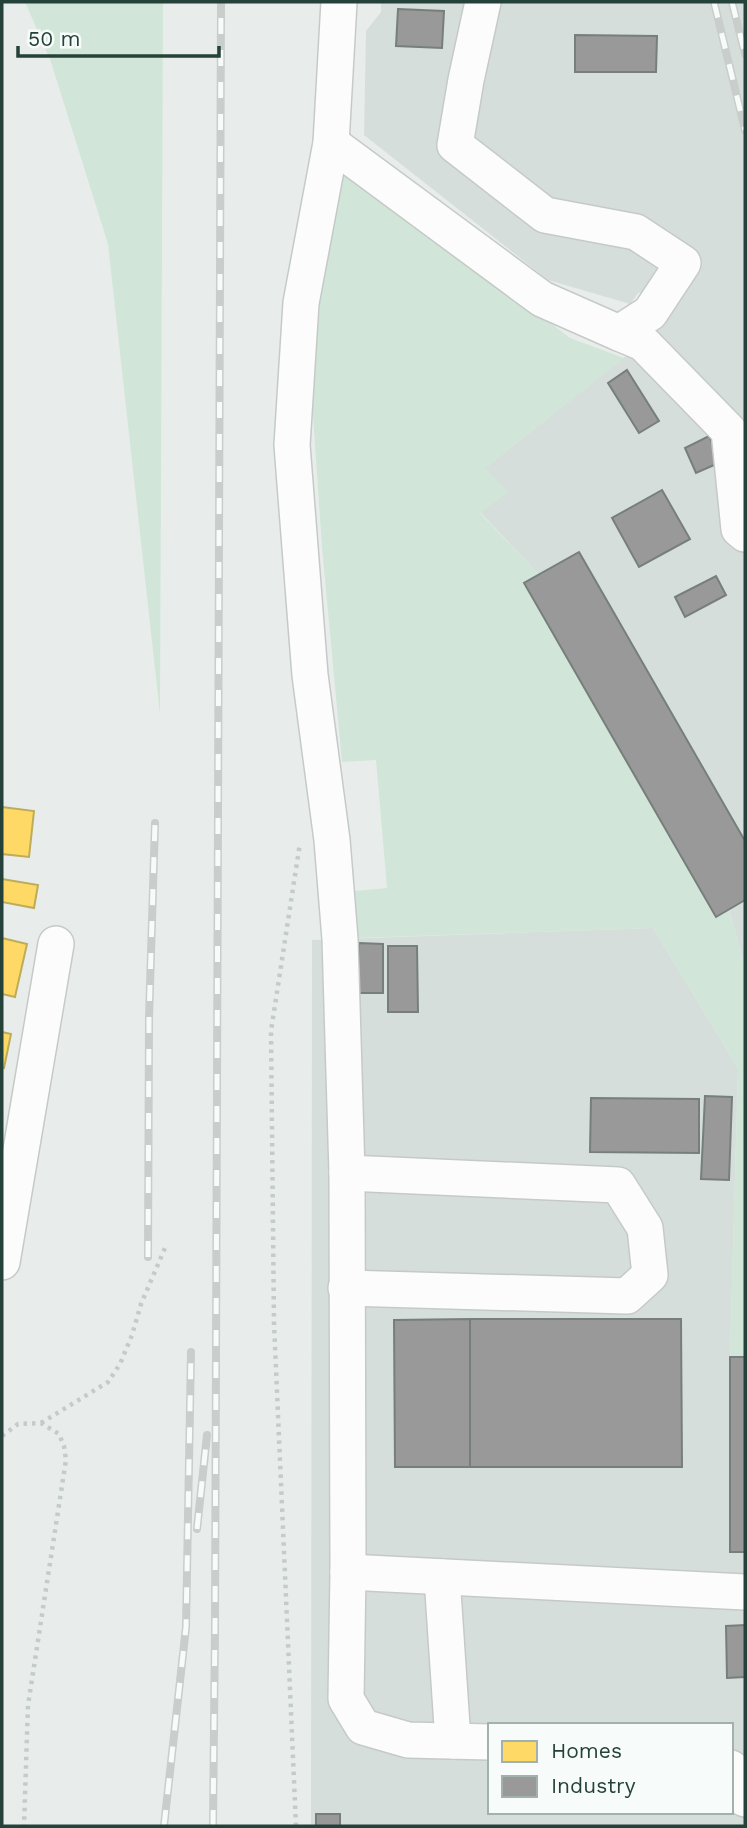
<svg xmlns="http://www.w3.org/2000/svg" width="747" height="1828" viewBox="0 0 747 1828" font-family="'Work Sans',sans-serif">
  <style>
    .built { fill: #d6dedb; fill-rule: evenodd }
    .green { fill: #d1e6d8 }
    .homes { fill: #ffd966; stroke: #bdac59; stroke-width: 2 }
    .industry { fill: #999; stroke: #767f7c; stroke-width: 2 }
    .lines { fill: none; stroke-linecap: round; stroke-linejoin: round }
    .minor-casing { stroke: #c5cac8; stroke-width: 38 }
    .path { stroke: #c3ccca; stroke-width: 4.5; stroke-dasharray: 3.5 5; stroke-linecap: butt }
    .minor { stroke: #fcfcfc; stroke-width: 35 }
    .rail-casing { stroke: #c9cdcc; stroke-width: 8 }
    .rail { stroke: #f7fbf9; stroke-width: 5; stroke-dasharray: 16; stroke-linecap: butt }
  </style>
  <rect width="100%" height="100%" fill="#e8edeb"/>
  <g class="built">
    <polygon points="381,2 745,2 745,967 729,910 716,917 524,583 538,574 480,512 485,468 661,328 650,313 639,292 630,304 548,280 364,135 366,31 381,12"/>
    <path d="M 653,928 L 738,1068 L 730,1357 L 745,1357 L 745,1826 L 311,1826 L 312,940 ZM 490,1725 L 731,1725 L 731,1812 L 490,1812 Z"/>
  </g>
  <g class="green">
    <polygon points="25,2 163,2 160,714 108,244 50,59"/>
    <polygon points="343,170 438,237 570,338 624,358 485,468 508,492 480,513 539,575 524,584 716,917 729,910 745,967 745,1357 730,1357 738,1068 653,928 358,938 354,891 387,888 376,760 342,762 322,547 312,401 325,243"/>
  </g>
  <g class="homes">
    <polygon points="2,807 34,811 29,857 2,854"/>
    <polygon points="2,879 38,885 34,908 2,902"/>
    <polygon points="2,938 27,944 15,997 2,994"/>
    <polygon points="2,1032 11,1034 4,1068 2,1068"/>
  </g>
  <g class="industry">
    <polygon points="398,9 444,11 442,48 396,46"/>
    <polygon points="575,35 657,36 656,72 575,72"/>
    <polygon points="627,370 659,421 639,433 608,383"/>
    <polygon points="709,436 721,462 696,473 685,448"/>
    <polygon points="662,490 690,539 639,567 612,518"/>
    <polygon points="579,552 745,841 745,900 716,917 524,583"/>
    <polygon points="716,576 726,595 685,617 675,597"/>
    <polygon points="359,943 383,944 383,993 359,993"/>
    <polygon points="388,946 417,946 418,1012 388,1012"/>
    <polygon points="705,1096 732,1097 729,1180 701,1179"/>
    <polygon points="591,1098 699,1099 699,1153 590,1152"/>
    <polygon points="470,1319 681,1319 682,1467 470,1467"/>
    <polygon points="470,1319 470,1467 395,1467 394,1320"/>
    <rect x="730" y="1357" width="15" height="195"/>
    <polygon points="745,1625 745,1677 727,1678 726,1626"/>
    <rect x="316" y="1814" width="24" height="12"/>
  </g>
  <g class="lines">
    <g class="minor-casing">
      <g id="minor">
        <polyline points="339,2 331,143 301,303 292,445 310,675 332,840 340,939 347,1173 348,1572 346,1699 363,1727 408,1740 490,1742"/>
        <polyline points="331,143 542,299 619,333 650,313 683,263 636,232 545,215 455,145 466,80 483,2"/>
        <polyline points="619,333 643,343 729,431 739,529 745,534"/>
        <polyline points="2,1262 56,944"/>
        <polyline points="346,1288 627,1296 650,1275 645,1228 618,1185 347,1173"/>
        <polyline points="348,1572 745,1592"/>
        <polyline points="442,1577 453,1741"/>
        <polyline points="731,1768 745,1799"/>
      </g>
    </g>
    <g class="path">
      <polyline points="41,1423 108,1382 120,1364 132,1335 141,1304 165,1248"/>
      <polyline points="2,1436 18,1424 41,1423 59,1434 64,1446 66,1460 28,1705 24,1826"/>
      <polyline points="296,1826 274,1323 271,1031 300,843"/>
    </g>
    <use href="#minor" class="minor"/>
    <g class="rail-casing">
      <g id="rail">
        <polyline points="714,2 745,130"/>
        <polyline points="732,2 745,54"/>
        <polyline points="148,1257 149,1018 155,823"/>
        <polyline points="197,1529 207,1435"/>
        <polyline points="164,1826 186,1627 191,1352"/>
        <polyline points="213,1826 215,1627 221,2"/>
      </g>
    </g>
    <use href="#rail" class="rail"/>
  </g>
  <rect width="747" height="1828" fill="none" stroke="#24423a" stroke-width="7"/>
  <rect x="488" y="1723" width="245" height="91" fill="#f7fbf9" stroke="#a3b1ad" stroke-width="2"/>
  <rect x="502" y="1741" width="35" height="21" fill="#ffd966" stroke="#a3b1ad" stroke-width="2"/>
  <text x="551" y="1758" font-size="21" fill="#24423a">Homes</text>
  <rect x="502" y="1776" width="35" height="21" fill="#999999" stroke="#a3b1ad" stroke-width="2"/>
  <text x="551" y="1793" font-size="21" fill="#24423a">Industry</text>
  <path d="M18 46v10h201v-10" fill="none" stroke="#24423a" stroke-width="3.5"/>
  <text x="28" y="46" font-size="21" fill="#24423a" stroke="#f7fbf9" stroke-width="5" paint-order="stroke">50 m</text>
</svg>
